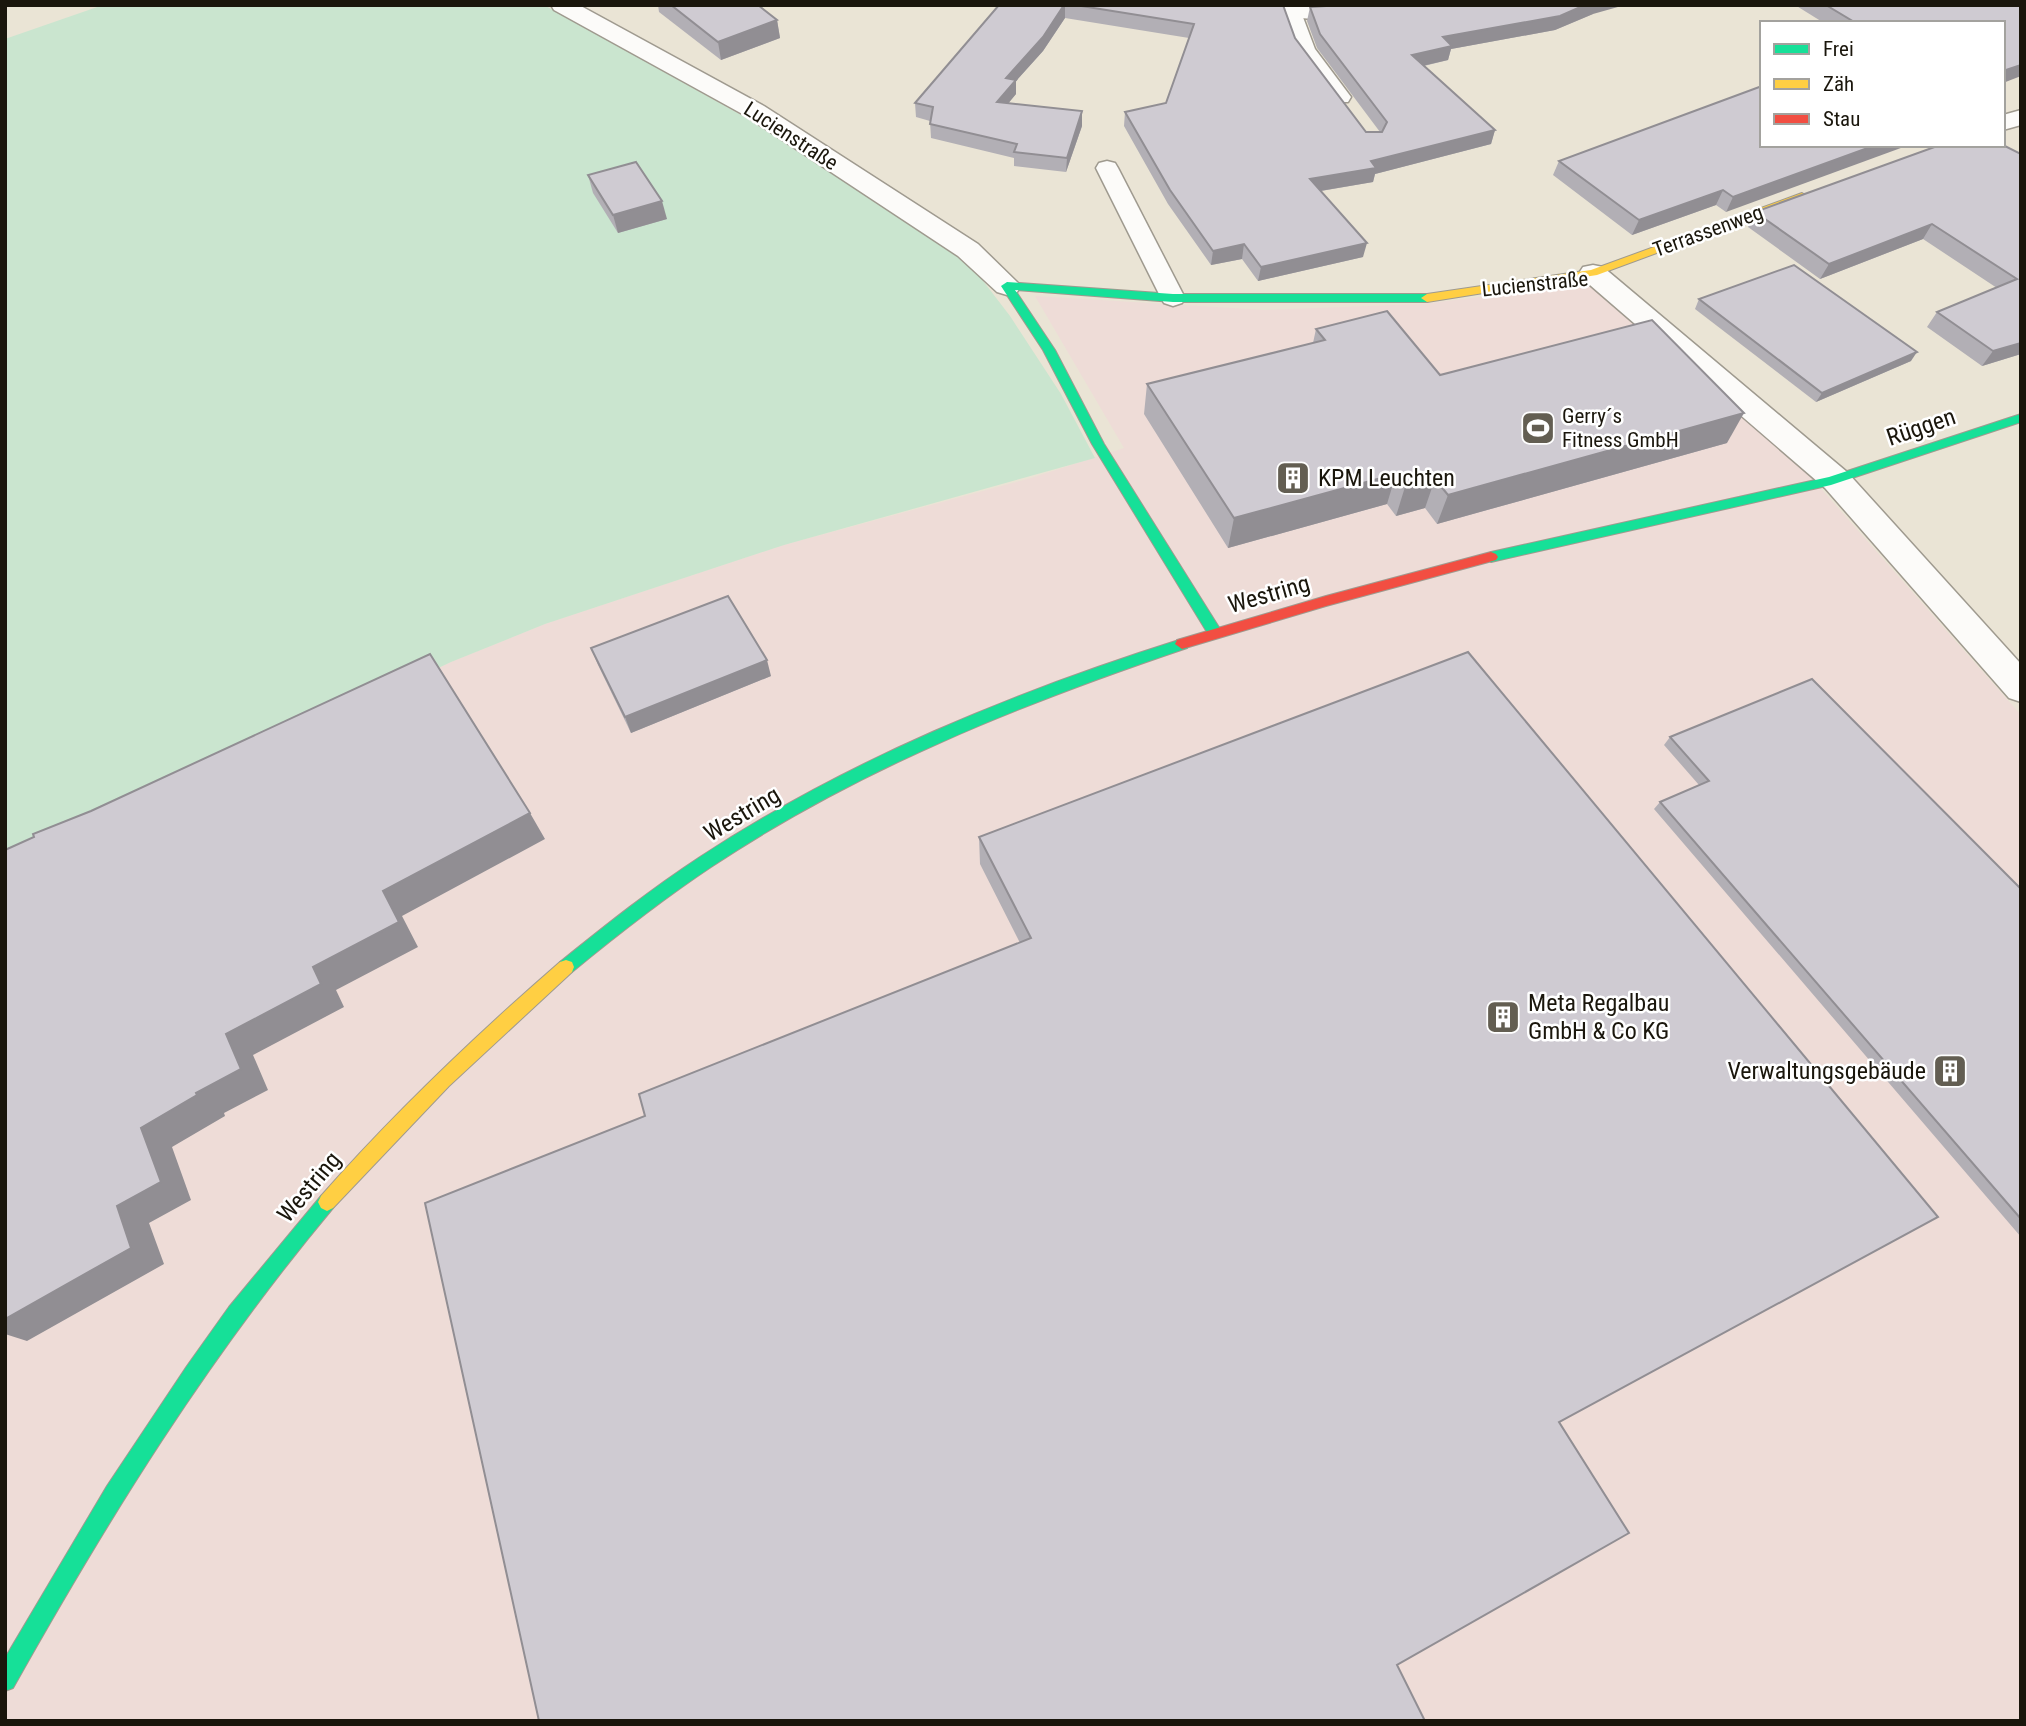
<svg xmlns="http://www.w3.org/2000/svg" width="2026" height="1726" viewBox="0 0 2026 1726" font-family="'Roboto Condensed',sans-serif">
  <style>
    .industrial { fill: #eedcd7 }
    .green { fill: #cae5cf }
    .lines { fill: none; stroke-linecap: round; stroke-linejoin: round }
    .lane-casing { stroke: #9f9a8f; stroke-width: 3 }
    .street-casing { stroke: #9f9a8f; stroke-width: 3 }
    .fast-casing { stroke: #9f9a8f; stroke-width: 2 }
    .slow-casing { stroke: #9f9a8f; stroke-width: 2 }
    .jam-casing { stroke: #9f9a8f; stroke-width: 2 }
    .lane { fill: #fcfbf9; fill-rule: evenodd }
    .street { fill: #fcfbf9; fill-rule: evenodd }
    .fast { fill: #16e098; fill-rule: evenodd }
    .slow { fill: #ffcf43; fill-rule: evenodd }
    .jam { fill: #f24e42; fill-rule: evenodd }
    .wall { fill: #b2afb5 }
    .shaded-wall { fill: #918e93 }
    .building { fill: #cfcbd2; stroke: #918e93; stroke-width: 2 }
    .labels { text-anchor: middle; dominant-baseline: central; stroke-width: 5; stroke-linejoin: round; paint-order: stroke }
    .far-street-label { font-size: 21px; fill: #1a160c; stroke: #fff }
    .far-poi-label { font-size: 21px; fill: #1a160c; stroke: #fff; text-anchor: start }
    .street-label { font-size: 24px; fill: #1a160c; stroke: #fff }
    .poi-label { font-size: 24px; fill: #1a160c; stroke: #fff; text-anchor: start }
  </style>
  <rect width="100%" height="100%" fill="#eae4d5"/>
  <polygon class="industrial" points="1588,283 1794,458 2021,715 2021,1721 5,1721 5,888 261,752 451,662 545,624 784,545 1031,478 1124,448 1035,296 1265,310 1423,304"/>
  <polygon class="green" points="103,5 544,5 802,149 964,256 1010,316 1061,394 1095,458 784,545 545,624 451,662 261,752 5,888 5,39"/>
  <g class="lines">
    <g class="lane-casing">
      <g id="lane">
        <polygon points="1291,6 1298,8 1301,12 1315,49 1351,97 1348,102 1332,102 1295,50 1281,12 1284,8"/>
        <polygon points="1107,161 1115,163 1118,168 1185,298 1182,303 1173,306 1164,303 1161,298 1096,168 1099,163"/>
      </g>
    </g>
    <g class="street-casing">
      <g id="street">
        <polygon points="551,5 579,5 764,106 978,244 1021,286 1017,292 1007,295 997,292 958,256 746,116 554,10"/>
        <polygon points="1209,5 1419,5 1416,10 1408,12 1314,19 1220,12 1212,10"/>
        <polygon points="2021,110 2021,125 2003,130 2003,115"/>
        <polygon points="1593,265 1603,267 1847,472 2021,664 2021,702 2009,698 1825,488 1583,279 1579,273 1583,267"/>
      </g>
    </g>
    <g class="fast-casing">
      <g id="fast">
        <polygon points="1007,282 1173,294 1427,294 1433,298 1427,302 1173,302 1015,290 1055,350 1104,444 1220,629 1222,633 1220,637 1210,637 1092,444 1043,350 1001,286"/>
        <polygon points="2021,414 2021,422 1831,485 1491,562 1484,557 1491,552 1829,477"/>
        <path d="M 1182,639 L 1187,640 L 1189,644 L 1187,648 C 1021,704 858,769 711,867 C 663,899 617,935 572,972 L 566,974 L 560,972 L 558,967 L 560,962 C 606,925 651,889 700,857 C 848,760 1014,692 1182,639 Z"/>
        <path d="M 327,1193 L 333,1196 L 336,1202 L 333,1208 C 207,1359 109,1517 13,1688 L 5,1691 L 5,1658 L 107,1486 L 187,1366 L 229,1307 L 321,1196 Z"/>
      </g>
    </g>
    <g class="slow-casing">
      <g id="slow">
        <polygon points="1802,193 1807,196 1806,198 1597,275 1427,302 1421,298 1427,294 1591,270"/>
        <path d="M 566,960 L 572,962 L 574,967 L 572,972 L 449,1086 L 333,1208 L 327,1211 L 321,1208 L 318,1202 L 321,1196 C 395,1112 476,1035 560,962 Z"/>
      </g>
    </g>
    <g class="jam-casing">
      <polygon id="jam" points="1491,552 1496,554 1498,557 1496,560 1326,606 1182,649 1175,644 1177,640 1326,596"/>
    </g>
    <use href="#lane" class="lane"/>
    <use href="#street" class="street"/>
    <use href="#fast" class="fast"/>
    <use href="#slow" class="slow"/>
    <use href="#jam" class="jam"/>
  </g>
  <g class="wall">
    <polygon points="658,5 758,5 777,20 780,38 721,60 659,12"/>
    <polygon points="999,5 1282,5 1295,38 1366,132 1380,132 1317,48 1307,21 1310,7 1593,14 1555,30 1451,49 1448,60 1424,66 1495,130 1491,144 1375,174 1373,182 1321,191 1363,257 1258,281 1242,259 1211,265 1168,204 1124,126 1125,112 1166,103 1189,38 1065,18 1043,51 1016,81 1016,94 1008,103 1082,126 1066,172 1014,166 1014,158 931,138 930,121 916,117 915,103"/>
    <polygon points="1795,5 2021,5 2003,23 1824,23"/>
    <polygon points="1762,145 1726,212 1716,205 1632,235 1553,175 1559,161"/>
    <polygon points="2021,154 2021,354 1982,366 1927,327 1937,312 1997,288 1923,239 1820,279 1748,227 1755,212"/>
    <polygon points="588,175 667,219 618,233 593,193"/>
    <polygon points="1699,299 1911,361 1816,402 1695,309"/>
    <polygon points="1316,329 1440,375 1727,443 1437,524 1425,508 1396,516 1387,504 1228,548 1144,414 1147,384 1313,343"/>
    <polygon points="591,648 771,676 631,733 598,665"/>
    <polygon points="1670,737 2021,889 2021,1237 1654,809 1660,802 1699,785 1664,745"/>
    <polygon points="979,837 1559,1422 1397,1665 645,1116 1020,943 980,864"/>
  </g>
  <g class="shaded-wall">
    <polygon points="1064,5 1065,5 1065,18 1043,51 1016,81 1016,94 998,116 997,102 1006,78"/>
    <polygon points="1585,5 1625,5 1593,14 1555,30 1451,49 1448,60 1409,69 1412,55 1443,37"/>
    <polygon points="777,20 780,38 721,60 718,42"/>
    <polygon points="2021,65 2021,76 2003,83 2003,71"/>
    <polygon points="1082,111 1082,126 1066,172 1067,158"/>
    <polygon points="1495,130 1491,144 1375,174 1373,182 1308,193 1310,179 1371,161"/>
    <polygon points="1876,145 1909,145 1726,212 1733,197"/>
    <polygon points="1723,190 1716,205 1632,235 1639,220"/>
    <polygon points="662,201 667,219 618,233 613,215"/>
    <polygon points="1932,224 1923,239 1820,279 1829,264"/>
    <polygon points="1367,243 1363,257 1258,281 1261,267"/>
    <polygon points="1244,244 1242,259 1211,265 1213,251"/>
    <polygon points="2021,343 2021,354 1982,366 1993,351"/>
    <polygon points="1917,352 1911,361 1816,402 1822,393"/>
    <polygon points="1744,413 1727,443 1437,524 1448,495"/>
    <polygon points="1396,474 1387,504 1228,548 1234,518"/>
    <polygon points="1435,479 1425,508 1396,516 1405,487"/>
    <polygon points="767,660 771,676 631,733 625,717"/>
    <polygon points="530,813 545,839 402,916 418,947 336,990 344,1007 253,1055 268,1090 224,1113 225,1116 172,1147 191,1200 149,1223 164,1264 27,1341 5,1334 5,1319 117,1206 141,1128 196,1093 226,1034 313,967 383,891"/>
  </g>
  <g class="building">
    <polygon points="671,5 758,5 777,20 718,42"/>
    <polygon points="999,5 1064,5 1043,37 1006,78 1016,80 997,102 1082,111 1067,158 1014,152 1017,144 930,124 933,107 915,103"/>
    <polygon points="1075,5 1283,5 1295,38 1366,132 1382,132 1387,122 1320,34 1310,7 1342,5 1585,5 1560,16 1443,37 1452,46 1412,55 1495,130 1371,161 1376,168 1310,179 1367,243 1261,267 1244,244 1213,251 1170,190 1125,112 1166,103 1194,24"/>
    <polygon points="1826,5 2021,5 2021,65 2003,71 2003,23 1856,23"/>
    <polygon points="1762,86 1762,145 1876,145 1733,197 1723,190 1639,220 1559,161"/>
    <polygon points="1940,145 2003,145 2021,154 2021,343 1993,351 1937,312 2017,279 1932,224 1829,264 1755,212"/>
    <polygon points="636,162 662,201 613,215 588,175"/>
    <polygon points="1794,265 1917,352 1822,393 1699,299"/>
    <polygon points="1387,311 1440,375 1652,320 1744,413 1448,495 1435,479 1405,487 1396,474 1234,518 1147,384 1325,340 1316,329"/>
    <polygon points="728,596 767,660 625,717 591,648"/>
    <polygon points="1468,652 1938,1217 1559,1422 1629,1533 1397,1665 1425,1721 539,1721 425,1203 645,1116 639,1094 1031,938 979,837"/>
    <polygon points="430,654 530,813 383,891 399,922 313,967 321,984 226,1034 241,1069 196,1093 197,1095 141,1128 161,1182 117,1206 131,1248 5,1319 5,850 34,837 33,834 91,811"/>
    <polygon points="1812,679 2021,889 2021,1219 1660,802 1709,781 1670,737"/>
  </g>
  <defs>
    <g id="stadium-square" transform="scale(1.75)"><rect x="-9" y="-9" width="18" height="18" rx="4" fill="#635e52" stroke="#fff"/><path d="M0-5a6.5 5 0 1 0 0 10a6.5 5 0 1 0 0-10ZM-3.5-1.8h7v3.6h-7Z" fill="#fff"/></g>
    <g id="building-square" transform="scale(1.75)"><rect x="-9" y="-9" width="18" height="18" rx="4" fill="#635e52" stroke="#fff"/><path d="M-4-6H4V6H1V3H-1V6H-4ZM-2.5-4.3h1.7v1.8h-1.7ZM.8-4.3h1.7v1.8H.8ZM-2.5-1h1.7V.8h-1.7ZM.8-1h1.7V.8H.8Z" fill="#fff"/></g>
  </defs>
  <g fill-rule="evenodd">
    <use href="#stadium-square" x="1538" y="428"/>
    <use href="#building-square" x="1293" y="478"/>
    <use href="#building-square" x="1503" y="1017"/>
    <use href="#building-square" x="1950" y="1071"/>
  </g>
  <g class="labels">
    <g class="far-street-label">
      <text transform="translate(791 136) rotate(33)">Lucienstraße</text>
      <text transform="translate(1708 231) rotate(-20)">Terrassenweg</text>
      <text transform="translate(1535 284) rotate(-6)">Lucienstraße</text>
    </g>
    <g class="far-poi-label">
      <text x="1562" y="416">Gerry´s<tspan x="1562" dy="24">Fitness GmbH</tspan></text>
    </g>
    <g class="street-label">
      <text transform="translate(1921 427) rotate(-19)">Rüggen</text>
      <text transform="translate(1269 594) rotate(-16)">Westring</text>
      <text transform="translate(742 814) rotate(-31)">Westring</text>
      <text transform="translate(309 1187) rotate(-50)">Westring</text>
    </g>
    <g class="poi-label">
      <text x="1318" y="478">KPM Leuchten</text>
      <text x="1528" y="1003">Meta Regalbau<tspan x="1528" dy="28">GmbH &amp; Co KG</tspan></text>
      <text x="1926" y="1071" text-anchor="end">Verwaltungsgebäude</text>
    </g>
  </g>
  <rect width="2026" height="1726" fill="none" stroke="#1a160c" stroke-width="14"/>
  <rect x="1760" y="21" width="245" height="126" fill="#ffffff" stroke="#a3a29e" stroke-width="2"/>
  <rect x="1774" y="44" width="35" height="10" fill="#16e098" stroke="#a3a29e" stroke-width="2"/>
  <text x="1823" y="56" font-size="21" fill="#1a160c">Frei</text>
  <rect x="1774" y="79" width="35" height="10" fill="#ffcf43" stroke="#a3a29e" stroke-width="2"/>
  <text x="1823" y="91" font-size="21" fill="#1a160c">Zäh</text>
  <rect x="1774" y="114" width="35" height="10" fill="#f24e42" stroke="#a3a29e" stroke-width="2"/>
  <text x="1823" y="126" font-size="21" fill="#1a160c">Stau</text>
</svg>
